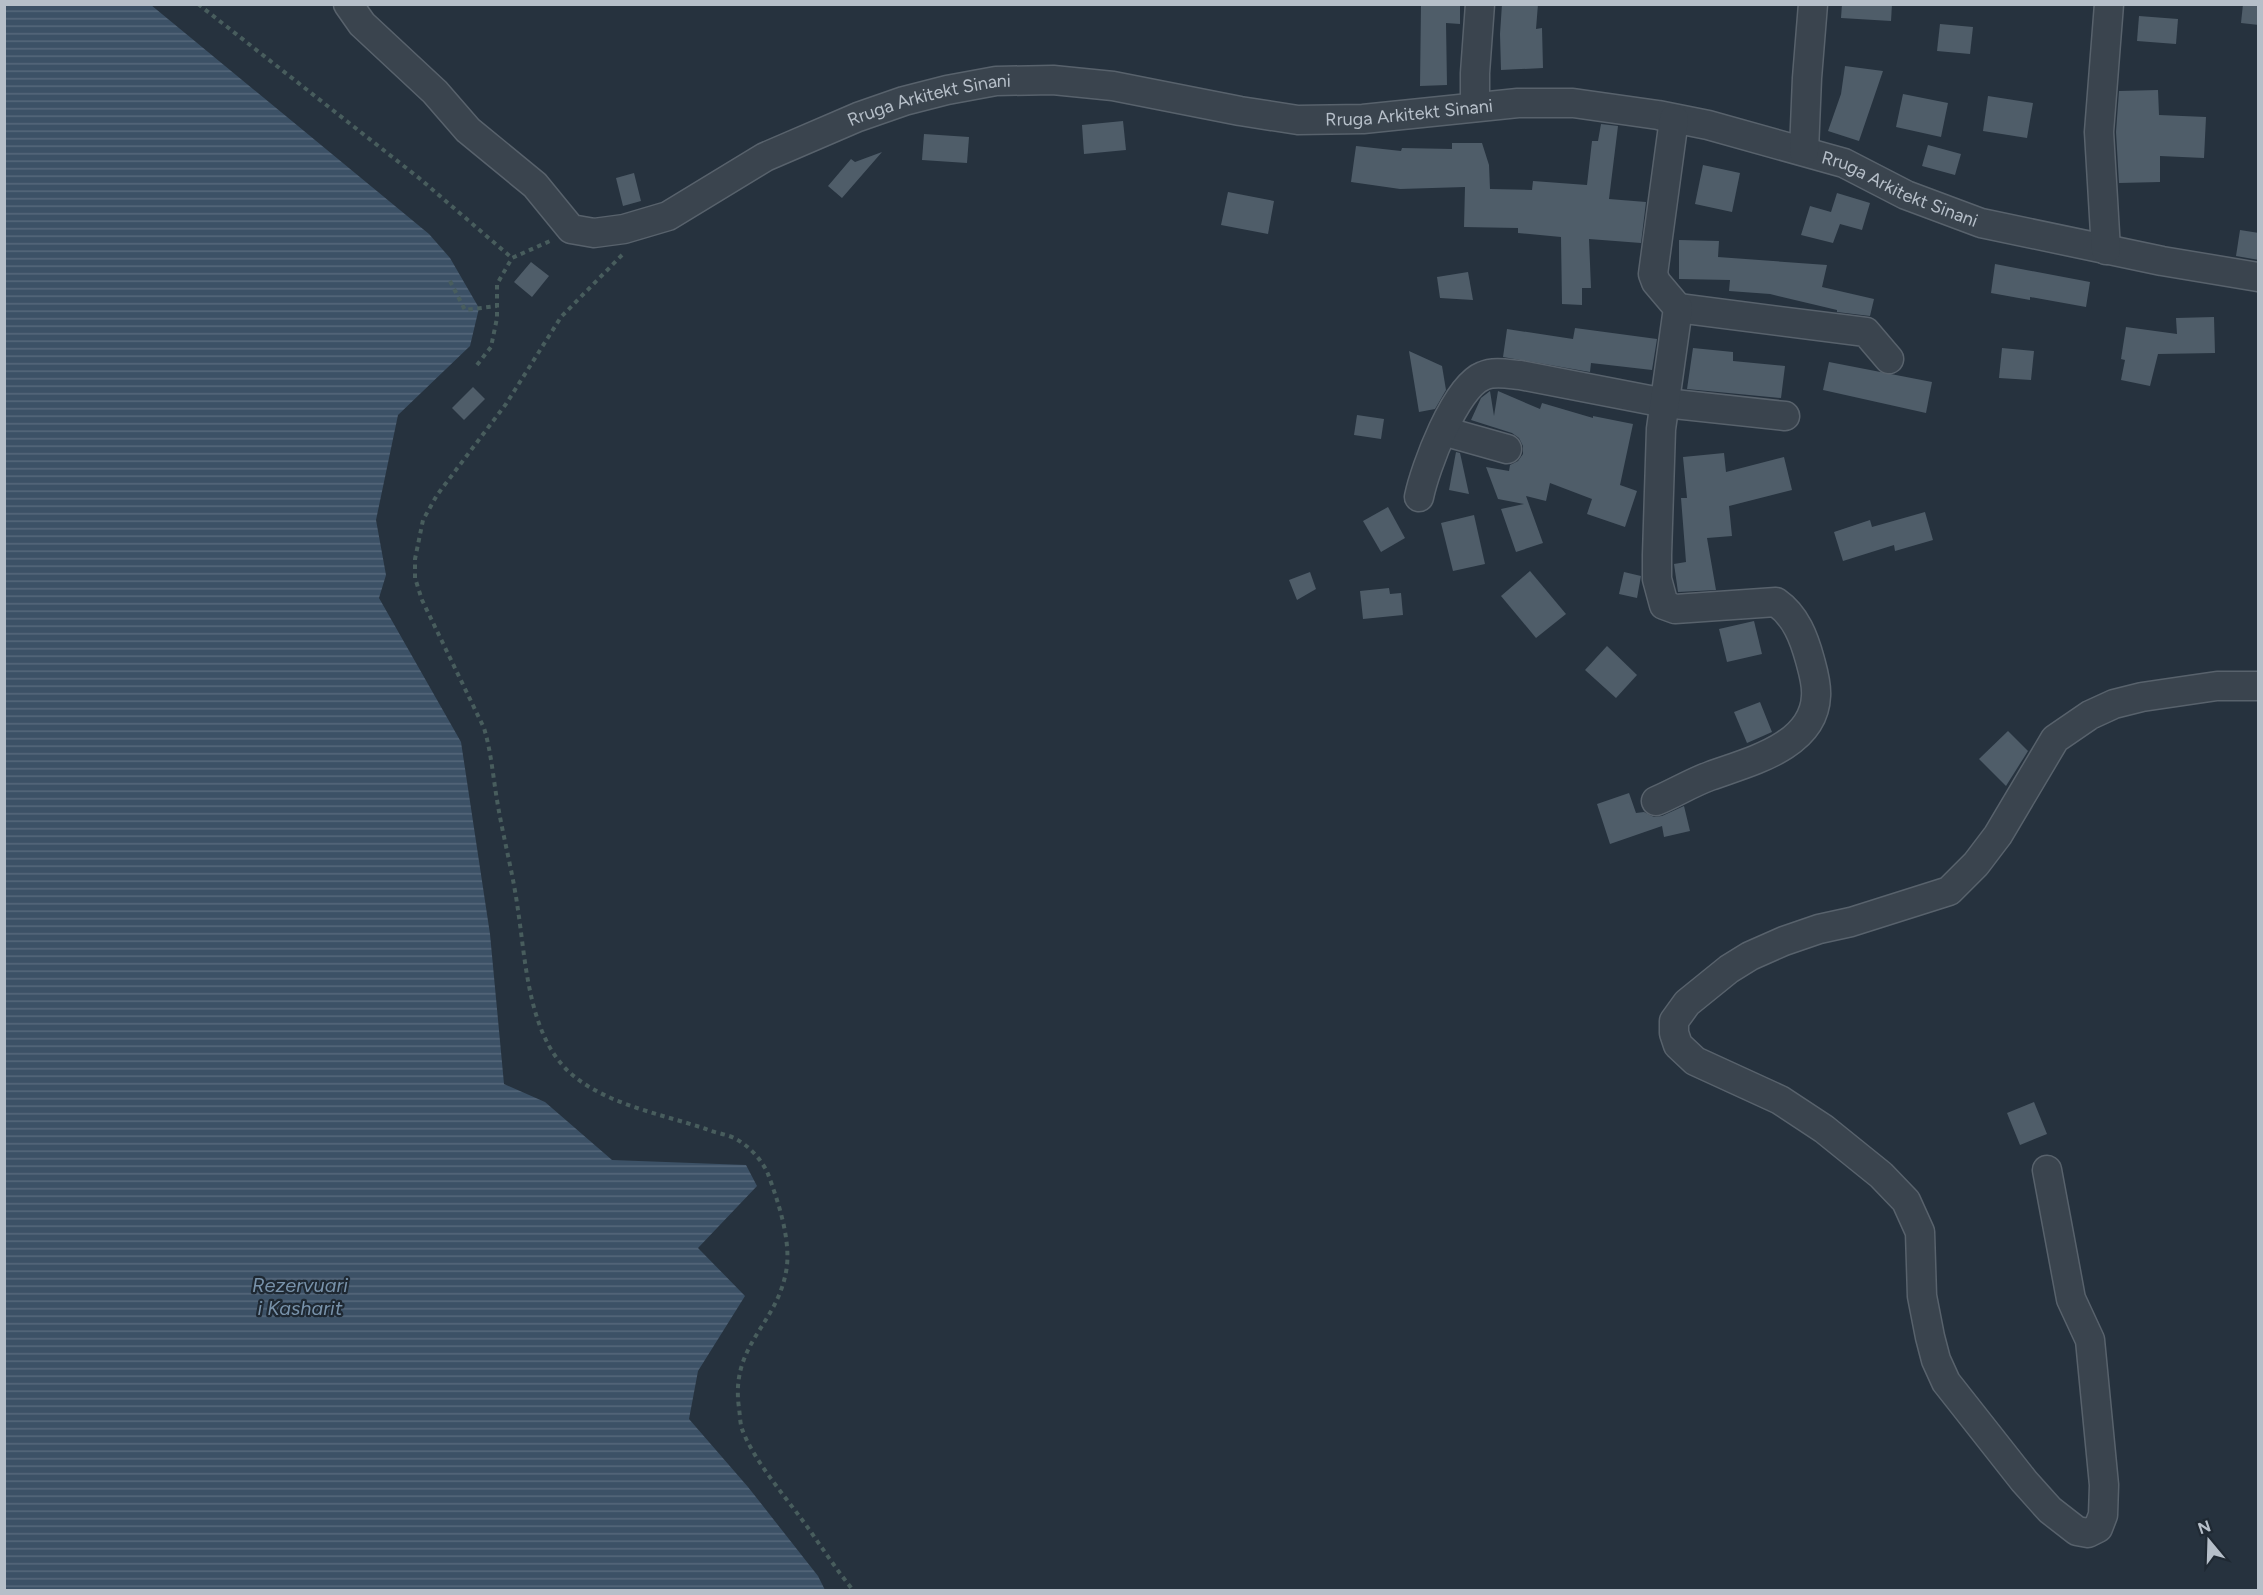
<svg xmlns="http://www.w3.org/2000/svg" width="2263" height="1595" viewBox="0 0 2263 1595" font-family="Figtree,sans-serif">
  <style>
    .water { fill: url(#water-rules) }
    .building { fill: #4f5d69 }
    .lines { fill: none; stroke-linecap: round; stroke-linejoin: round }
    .minor-casing { stroke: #58626c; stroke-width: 31 }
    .path { stroke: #485d5d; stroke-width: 4; stroke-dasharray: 4.5 4.5; stroke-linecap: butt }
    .minor { stroke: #3a444e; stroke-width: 28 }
    .labels { text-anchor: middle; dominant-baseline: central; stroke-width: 4.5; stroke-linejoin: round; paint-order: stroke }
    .street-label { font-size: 18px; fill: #b6bfc9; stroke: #1f2933 }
    .water-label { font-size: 20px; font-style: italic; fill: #7892aa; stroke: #1f2933 }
  </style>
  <defs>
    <pattern id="water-rules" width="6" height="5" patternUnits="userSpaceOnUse" patternTransform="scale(1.5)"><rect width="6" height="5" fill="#3c5166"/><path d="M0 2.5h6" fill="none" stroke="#56687b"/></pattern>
  </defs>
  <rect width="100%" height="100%" fill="#26323e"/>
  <polygon class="water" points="5,4 151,5 429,234 450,258 479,308 470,346 398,415 376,520 386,575 379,598 461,742 490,934 504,1084 545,1102 612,1160 746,1165 757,1186 698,1248 745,1296 698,1371 689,1419 748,1487 818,1576 825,1590 5,1590"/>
  <g class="building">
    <polygon points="1421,4 1460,4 1460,24 1446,23 1447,85 1420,86"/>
    <polygon points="1502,4 1538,4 1536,29 1542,28 1543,68 1501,70 1500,34"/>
    <polygon points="1842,4 1892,4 1891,21 1841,18"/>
    <polygon points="2243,4 2259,4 2259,25 2241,23"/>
    <polygon points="2139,16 2178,19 2176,44 2137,41"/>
    <polygon points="1940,24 1973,27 1970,54 1937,51"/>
    <polygon points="1845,66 1883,71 1859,141 1828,131 1841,94"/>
    <polygon points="2158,90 2159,115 2206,117 2204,158 2160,156 2160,182 2119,183 2116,132 2119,91"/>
    <polygon points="1903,94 1948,103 1941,137 1896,127"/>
    <polygon points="1988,96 2033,103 2027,138 1983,131"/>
    <polygon points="1123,121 1126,150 1084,154 1082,125"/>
    <polygon points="1601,124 1618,126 1609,199 1646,202 1641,243 1589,239 1591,288 1582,288 1582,305 1562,304 1561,237 1518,233 1518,228 1464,227 1465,187 1400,189 1351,182 1356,146 1401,151 1402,148 1452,149 1452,143 1482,143 1489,165 1490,189 1532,190 1533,181 1587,185 1592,141 1598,141"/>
    <polygon points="924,134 969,137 967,163 922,160"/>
    <polygon points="1928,145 1961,154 1955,175 1922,166"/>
    <polygon points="882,152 842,198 828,186 851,159 855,162"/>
    <polygon points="1703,165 1740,173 1732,212 1695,204"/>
    <polygon points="634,173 641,201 623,206 616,178"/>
    <polygon points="1228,192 1274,201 1268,234 1221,225"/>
    <polygon points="1837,193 1870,203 1862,230 1840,224 1833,243 1801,235 1810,206 1831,212"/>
    <polygon points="2240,230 2259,233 2259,260 2236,256"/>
    <polygon points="1679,240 1719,241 1718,257 1827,265 1822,287 1874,299 1870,316 1837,312 1837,310 1770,294 1729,291 1730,280 1679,279"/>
    <polygon points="531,262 549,276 532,297 514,282"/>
    <polygon points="1995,264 2090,282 2086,307 2030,297 2030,300 1991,293"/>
    <polygon points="1468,272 1473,300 1440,298 1437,277"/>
    <polygon points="2214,317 2215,353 2158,354 2150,386 2121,380 2125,360 2121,359 2126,327 2177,334 2176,318"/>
    <polygon points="1575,328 1657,339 1652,370 1591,363 1590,372 1503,357 1507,329 1573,339"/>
    <polygon points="1693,348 1733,352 1733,361 1785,366 1781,398 1687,389"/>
    <polygon points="2002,348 2034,351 2031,380 1999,378"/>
    <polygon points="1409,351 1442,366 1446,390 1435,409 1419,412"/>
    <polygon points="1829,362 1932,382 1926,413 1823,390"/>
    <polygon points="473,387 485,399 464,420 452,408"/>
    <polygon points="1490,391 1494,416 1498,391 1540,409 1542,403 1593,418 1593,416 1633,424 1620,485 1637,491 1625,527 1587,514 1592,499 1550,483 1546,501 1526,496 1543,543 1516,552 1501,509 1524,504 1498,499 1486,467 1509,471 1510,465 1518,461 1523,454 1523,446 1519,438 1512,433 1471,420 1481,398"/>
    <polygon points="1357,415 1384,419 1381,439 1354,435"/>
    <polygon points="1456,452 1460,453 1469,494 1449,490"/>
    <polygon points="1724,453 1726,472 1784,457 1792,490 1729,506 1732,536 1707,538 1716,590 1678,592 1674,564 1686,562 1681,498 1687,498 1683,457"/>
    <polygon points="1388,507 1405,538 1381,552 1363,521"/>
    <polygon points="1925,512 1933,540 1895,551 1894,545 1843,561 1834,532 1870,520 1872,527"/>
    <polygon points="1474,515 1485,564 1453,571 1441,523"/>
    <polygon points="1530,571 1566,614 1536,638 1501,596"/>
    <polygon points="1310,572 1316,589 1297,600 1289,580"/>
    <polygon points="1624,572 1641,576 1637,598 1619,594"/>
    <polygon points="1389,588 1390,594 1401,593 1403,615 1363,619 1360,591"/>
    <polygon points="1754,621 1762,654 1727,662 1719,629"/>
    <polygon points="1607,646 1637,675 1616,698 1585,670"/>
    <polygon points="1760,702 1772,732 1747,743 1734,712"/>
    <polygon points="2008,731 2028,751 2006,786 1979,759"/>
    <polygon points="1629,793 1636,813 1644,812 1654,817 1662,816 1684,806 1690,831 1664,837 1662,826 1610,844 1597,804"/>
    <polygon points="2034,1102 2047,1134 2020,1145 2007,1113"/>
  </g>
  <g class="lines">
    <g class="minor-casing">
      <g id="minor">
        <path id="s1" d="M 348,4 L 362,24 L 435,92 L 468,130 L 535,185 L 571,229 L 594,233 L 624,229 L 668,216 L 765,157 L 858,117 L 904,101 L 947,90 L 996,81 L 1053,80 L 1113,86 L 1240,111 L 1298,120 L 1363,119 L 1518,103 L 1573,103 L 1658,115 L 1708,125 L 1844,163 L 1906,195 L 1981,223 L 2162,261 L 2258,277"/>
        <polyline points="1475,107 1475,73 1480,4"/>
        <polyline points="1804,151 1807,78 1813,4"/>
        <polyline points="2106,250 2099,132 2109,4"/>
        <polyline points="1678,308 1866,332 1889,359"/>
        <polyline points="1443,431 1507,449"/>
        <path d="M 1419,497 C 1425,468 1455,387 1483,376 C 1494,371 1508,374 1520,375 L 1665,403 L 1785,416"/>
        <path d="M 1656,801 C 1673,794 1693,782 1710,776 C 1748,762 1814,747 1816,696 C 1817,684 1813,671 1810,660 C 1804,638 1796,616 1776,602 L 1675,609 L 1664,605 L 1657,579 L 1657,555 L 1661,429 L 1678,308 L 1656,282 L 1653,274 L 1674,119"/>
        <polyline points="2047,1170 2071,1299 2090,1340 2104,1485 2103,1515 2098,1528 2088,1533 2077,1531 2050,1510 2024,1481 1946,1382 1936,1360 1930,1337 1922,1296 1920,1232 1906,1201 1881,1175 1824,1129 1780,1100 1695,1061 1678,1045 1674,1033 1674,1021 1687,1003 1729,969 1750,956 1784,941 1819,929 1851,922 1949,891 1976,864 1998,835 2055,739 2090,715 2114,704 2142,697 2217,686 2258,686"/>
      </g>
    </g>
    <g class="path">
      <polyline points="198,4 419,178 512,258"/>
      <path d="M 622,255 L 561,317 L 506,404 L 437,495 L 423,520 L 415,559 L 415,578 L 422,600 L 484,728 C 491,751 493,776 497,800 C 503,837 513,873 518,910 C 525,957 528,1022 559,1061 C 591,1102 659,1113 706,1129 C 715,1133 727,1134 736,1139 C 749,1146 762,1160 768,1174 C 778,1201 792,1242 786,1272 C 776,1326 730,1345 739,1408 C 740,1415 740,1423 742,1429 C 752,1457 782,1493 800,1517 C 818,1541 834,1567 853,1590"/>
      <polyline points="450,281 465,310 497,306"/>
      <polyline points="477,365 491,347 497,318 497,284 512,258 550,241"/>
    </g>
    <use href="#minor" class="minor"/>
  </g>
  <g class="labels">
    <g class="street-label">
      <text stroke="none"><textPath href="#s1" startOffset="706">Rruga Arkitekt Sinani</textPath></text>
      <text stroke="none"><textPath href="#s1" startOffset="1192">Rruga Arkitekt Sinani</textPath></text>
      <text stroke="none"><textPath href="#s1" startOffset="1696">Rruga Arkitekt Sinani</textPath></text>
    </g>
    <g class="water-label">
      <text x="300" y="1285">Rezervuari<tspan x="300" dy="23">i Kasharit</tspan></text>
    </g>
  </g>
  <rect width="2263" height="1595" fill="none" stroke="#b6bfc9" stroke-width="12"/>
  <g transform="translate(2209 1541) rotate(341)" stroke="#1f2933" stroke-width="4.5" paint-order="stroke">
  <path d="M0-4.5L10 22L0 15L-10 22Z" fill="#b6bfc9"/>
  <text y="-9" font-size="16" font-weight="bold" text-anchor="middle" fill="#b6bfc9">N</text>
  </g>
</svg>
